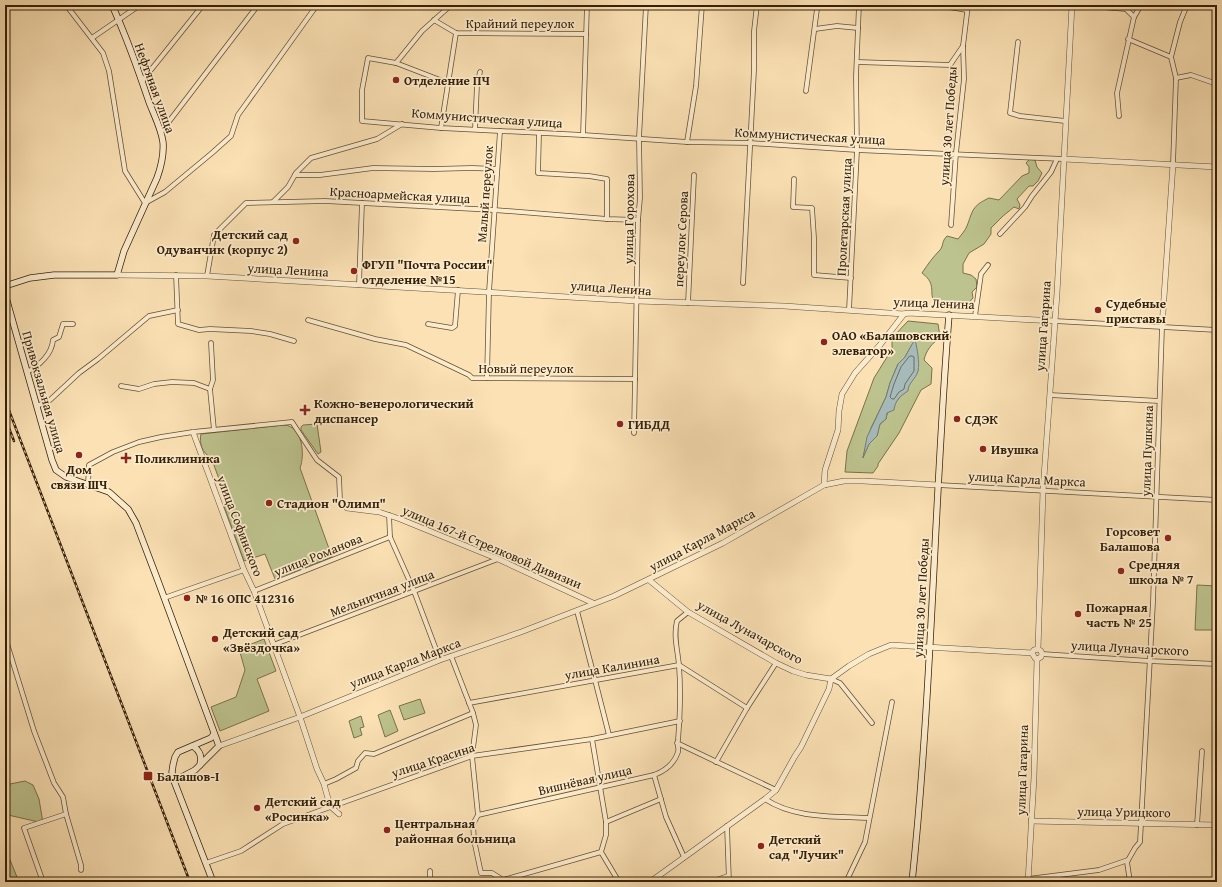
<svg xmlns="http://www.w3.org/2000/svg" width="1222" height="887" viewBox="0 0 1222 887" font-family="'Gentium Book Plus',serif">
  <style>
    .green { fill: #bdc38e; stroke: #79724a; fill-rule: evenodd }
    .water { fill: #a5bab9; stroke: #787c72 }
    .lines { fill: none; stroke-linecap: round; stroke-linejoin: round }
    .shore { stroke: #6d6d60; stroke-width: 1 }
    .minor-casing { stroke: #665032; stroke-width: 5.5 }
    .tertiary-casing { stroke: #665032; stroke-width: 6 }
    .secondary-casing { stroke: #352007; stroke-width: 7 }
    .minor { stroke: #fcecce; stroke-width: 4 }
    .tertiary { stroke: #fcecce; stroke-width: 5 }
    .secondary { stroke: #fcecce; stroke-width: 5.5 }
    .rail-casing { stroke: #352007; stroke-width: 2.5 }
    .rail { stroke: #fcecce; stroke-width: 1; stroke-dasharray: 3; stroke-linecap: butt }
    .poi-dot { fill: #8f2418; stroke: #fcecce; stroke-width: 1.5 }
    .labels { text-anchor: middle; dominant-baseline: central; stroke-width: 3.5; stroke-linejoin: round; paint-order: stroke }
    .street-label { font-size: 13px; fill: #352007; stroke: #fcecce }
    .poi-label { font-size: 13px; font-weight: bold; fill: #352007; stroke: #fcecce; text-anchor: start }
  </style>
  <rect width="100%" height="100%" fill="#fbe1b4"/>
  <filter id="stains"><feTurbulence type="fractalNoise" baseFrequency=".005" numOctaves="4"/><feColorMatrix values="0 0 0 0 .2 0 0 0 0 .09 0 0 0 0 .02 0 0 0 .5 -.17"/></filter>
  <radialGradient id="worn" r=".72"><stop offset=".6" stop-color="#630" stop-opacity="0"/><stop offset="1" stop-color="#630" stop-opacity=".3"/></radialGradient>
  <g class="green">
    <path d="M 1030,159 L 1035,160 L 1037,167 L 1042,173 L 1038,181 L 1033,186 L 1029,186 L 1017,199 L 1020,205 L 1019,209 L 1014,207 L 1003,216 L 991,228 L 991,234 L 984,244 L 969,253 L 963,264 L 963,273 L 971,275 L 976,279 L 977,287 L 972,292 L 973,298 L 963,309 L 937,306 C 926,293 939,286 922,273 C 928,264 933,257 940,250 C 944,245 941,242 947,236 L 958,239 C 961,235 965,231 967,226 C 973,210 972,206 989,198 L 999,200 L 1022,176 L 1029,173 L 1029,167 L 1026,163 Z"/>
    <path d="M 908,321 L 938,324 L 940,337 C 932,344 926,350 924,360 L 932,368 L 931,384 L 921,390 L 899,433 L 878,464 L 878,466 L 873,473 L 845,472 L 847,451 L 874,378 L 892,349 L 892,338 ZM 915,340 L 908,386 L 887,414 L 886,419 L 880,424 L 877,436 L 869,444 L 863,457 L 871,428 L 886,397 L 890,383 L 898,364 L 905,357 Z"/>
    <polygon points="317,424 321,452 318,454 301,430 301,427 303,425"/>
    <path d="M 284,425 C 303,426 305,455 300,468 L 332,557 L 275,579 L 265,554 L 244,561 L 224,506 L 227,501 L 211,457 C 202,454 199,442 201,434 Z"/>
    <polygon points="1197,585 1217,586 1217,630 1195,630"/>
    <polygon points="264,639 276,671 257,679 269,711 220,731 211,707 236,697 245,670 239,649"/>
    <polygon points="420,699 425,713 404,720 399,706"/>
    <polygon points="390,710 398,731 385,737 378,715"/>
    <polygon points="361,716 364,727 360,728 362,735 354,738 349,721"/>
    <polygon points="25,781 33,785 39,799 43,823 8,815 5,823 5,785"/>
    <polygon points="5,843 8,855 19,882 5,882"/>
  </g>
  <path class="water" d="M 915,339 C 917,349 920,362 918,371 C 916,379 908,383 908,391 C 900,396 895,401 894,410 L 887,413 L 886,419 L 880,424 L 877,436 L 869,444 L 863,458 L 867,437 L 886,397 L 890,383 L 898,364 L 905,357 Z"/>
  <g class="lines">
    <polygon class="shore" points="910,356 912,356 914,357 914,371 905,384 904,389 899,392 894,399 892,399 890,397 894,384 901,367"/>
    <g class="minor-casing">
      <g id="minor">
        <polyline points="66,5 103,53 109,71 125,171 145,203 165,192 212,153 231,136 238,115 317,5"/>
        <polyline points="937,5 967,10"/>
        <polyline points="1078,5 1126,9 1134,17"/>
        <polyline points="1216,5 1217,6"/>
        <polyline points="434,20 456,33 586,34"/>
        <polyline points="815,29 837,26 858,28"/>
        <polyline points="92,38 140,5"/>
        <polyline points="1128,39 1171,57 1176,78 1191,75 1217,84"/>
        <polyline points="1018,42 1010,113 1020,116 1065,121"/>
        <polyline points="1171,57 1180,22 1187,5"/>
        <polyline points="857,62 950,65 963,46"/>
        <polyline points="396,63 422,31 451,5"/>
        <polyline points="142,81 203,5"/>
        <polyline points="448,83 396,63 368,58 362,90 362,121 441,128 583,135 687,142 750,143 857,150 1064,159"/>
        <polyline points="806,91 817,9"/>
        <polyline points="1119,116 1117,93 1134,17 1141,5"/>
        <polyline points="441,128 456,33"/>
        <polyline points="475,129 477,85 480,72"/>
        <polyline points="161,132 255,9"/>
        <polyline points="539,133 538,173 589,176 607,179 607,219"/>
        <polyline points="583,135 587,5"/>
        <polyline points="687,142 696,86 702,5"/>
        <polyline points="1173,164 1176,78"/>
        <polyline points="295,175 320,175 373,168 434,169 472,168 497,169"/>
        <polyline points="794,179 793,207 812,208 814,238 814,275 851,278"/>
        <polyline points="273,202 288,187 296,173 311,158 377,139 402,124"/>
        <polyline points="951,225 956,153 964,79 963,46 968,5"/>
        <polyline points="1000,234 1025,207 1032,196 1051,172 1057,159"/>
        <polyline points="176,275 178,324 199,330 210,329 251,331 270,334 294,341"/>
        <polyline points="207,276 214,235 246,203 325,201 494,210 607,219 638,220"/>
        <polyline points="743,283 754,70 754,31 757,5"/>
        <polyline points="359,285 362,203"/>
        <polyline points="688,303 694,175"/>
        <polyline points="849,310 857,150 856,76 859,5"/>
        <polyline points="975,316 981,274 988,265"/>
        <polyline points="308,320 375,339 406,345 469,375 472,378 635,379"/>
        <polyline points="1055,321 1217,330"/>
        <polyline points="428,324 452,328 455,326 458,290"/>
        <path d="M 27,372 C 39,366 52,354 53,340 L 59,337 L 63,324 L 73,324"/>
        <polyline points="487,378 489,292 500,131"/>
        <polyline points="121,386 139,389 154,384 172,382 194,383 210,389 213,380 211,343"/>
        <polyline points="210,389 214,430"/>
        <polyline points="1050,395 1159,401"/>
        <polyline points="37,406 50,400 79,373 98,359 149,316 178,310"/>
        <polyline points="634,433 638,220 640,198 639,138 646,5"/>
        <polyline points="88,484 89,465 113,452 139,442 161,437 193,432 292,422 317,460 339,477 340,500"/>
        <polyline points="938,485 1217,500"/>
        <polyline points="389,515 390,537 414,591 440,660"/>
        <polyline points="254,591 390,537"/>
        <polyline points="164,598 244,570"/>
        <polyline points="577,611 595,680 609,735"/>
        <polyline points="5,637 34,731 54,783 63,797 66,814 81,865 81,870"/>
        <polyline points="273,645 498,559"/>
        <polyline points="1042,654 1149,661 1217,664"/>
        <polyline points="451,656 473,713 476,725 472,756 478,815 473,824 474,840 481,873 492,873 503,880 601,852"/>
        <polyline points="831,679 840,683 872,723"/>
        <polyline points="469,703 679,665 747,708"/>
        <polyline points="592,739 606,822 606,835 601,852 619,882"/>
        <polyline points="677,743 776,790"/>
        <polyline points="716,762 747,708 776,663"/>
        <polyline points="654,775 666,817 684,857"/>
        <polyline points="324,784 336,779 356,768 358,761 365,753 374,754 473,713"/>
        <path d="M 765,799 C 795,819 835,816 869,818"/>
        <path d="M 478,815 L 654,775 C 665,771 674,764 678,752 C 679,749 677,744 678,740 C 680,716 681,691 679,666 C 678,651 673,636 677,621 L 688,612"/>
        <polyline points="606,822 661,799"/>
        <polyline points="1197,825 1202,751"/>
        <polyline points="727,826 729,882"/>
        <polyline points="206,863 241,851 283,824 472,756 592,739 680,721"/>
        <polyline points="430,871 430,882"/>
        <polyline points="1028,879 1099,870 1128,860"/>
        <polyline points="43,882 24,828 66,814"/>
        <polyline points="711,882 728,876"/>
        <polyline points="846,882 865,842 892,702"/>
        <polyline points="1130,882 1127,862 1135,848 1140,842 1153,602 1162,327"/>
      </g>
    </g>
    <g class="tertiary-casing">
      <g id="tertiary">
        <polyline points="1064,159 1217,167"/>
        <polyline points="117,275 207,276 637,301 784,306 904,314 908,313 1055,321"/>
        <polyline points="1162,327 1173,164"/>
        <polyline points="193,432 244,570 254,591 300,717 317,769 324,784 330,806 339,814"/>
        <polyline points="824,485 825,470 838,430 839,411 842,394 855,373 880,345 904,314"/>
        <polyline points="340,500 347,508 379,512 400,519 498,559 593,603"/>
        <polyline points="649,580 688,612 776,663 793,671 806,675 831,679 849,666 869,654 891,645 1032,653"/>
        <polyline points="1038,649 1034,650 1032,653 1035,658 1037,659 1041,657 1042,654 1041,651 1038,649 1043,491 1057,293 1072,5"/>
        <polyline points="219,746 300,717 440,660 521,632 614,596 723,543 824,485 844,481 863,481 938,485"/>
        <polyline points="1031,821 1217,825"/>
        <polyline points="650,882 765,799 776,790 795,756 801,747 829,689 831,679"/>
        <polyline points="1028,882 1034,777 1037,659"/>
      </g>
    </g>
    <g class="secondary-casing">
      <g id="secondary">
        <path d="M 5,286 L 30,278 L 54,275 L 117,275 L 124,251 L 157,178 C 161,167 164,154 163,142 C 161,128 154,115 149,102 C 138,69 126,36 112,5"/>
        <polyline points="5,294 52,460 56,470 66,477 109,492 128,509 136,523 158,581 219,746 195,770 174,781"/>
        <path d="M 193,746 C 200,751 202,756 200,765"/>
        <polyline points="213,882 174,781 172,772 173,765 175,757 178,752 211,738 214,734"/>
        <path d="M 912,882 C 932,694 934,504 949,315"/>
      </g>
    </g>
    <use href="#minor" class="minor"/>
    <use href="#tertiary" class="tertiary"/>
    <use href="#secondary" class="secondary"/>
    <g class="rail-casing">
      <g id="rail">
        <polyline points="5,400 190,882"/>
        <polyline points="5,418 14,441"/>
      </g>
    </g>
    <use href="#rail" class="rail"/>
  </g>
  <g class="poi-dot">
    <circle cx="396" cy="80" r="4"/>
    <circle cx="296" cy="241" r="4"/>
    <circle cx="354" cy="271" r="4"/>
    <circle cx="1098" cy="310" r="4"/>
    <circle cx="824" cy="342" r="4"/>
    <path d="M303 404h4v4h4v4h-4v4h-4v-4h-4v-4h4z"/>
    <circle cx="957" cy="419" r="4"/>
    <circle cx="620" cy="424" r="4"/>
    <circle cx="983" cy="449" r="4"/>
    <circle cx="79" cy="455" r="4"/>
    <path d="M124 452h4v4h4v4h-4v4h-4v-4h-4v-4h4z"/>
    <circle cx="269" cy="503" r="4"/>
    <circle cx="1168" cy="538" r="4"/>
    <circle cx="1121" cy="571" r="4"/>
    <circle cx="187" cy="598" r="4"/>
    <circle cx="1078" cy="614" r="4"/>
    <circle cx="215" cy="639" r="4"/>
    <rect x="143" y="771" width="10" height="10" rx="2"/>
    <circle cx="257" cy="808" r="4"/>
    <circle cx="387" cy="830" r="4"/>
    <circle cx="761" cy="846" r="4"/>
  </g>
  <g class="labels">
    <g class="street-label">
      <text x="520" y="23">Крайний переулок</text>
      <text transform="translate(155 88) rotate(70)">Нефтяная улица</text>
      <text transform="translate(487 118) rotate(4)">Коммунистическая улица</text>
      <text transform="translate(948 126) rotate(-86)">улица 30 лет Победы</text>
      <text transform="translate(810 136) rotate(3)">Коммунистическая улица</text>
      <text transform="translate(485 194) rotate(-86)">Малый переулок</text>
      <text transform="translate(400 195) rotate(3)">Красноармейская улица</text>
      <text transform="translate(844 217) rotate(-87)">Пролетарская улица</text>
      <text transform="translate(629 219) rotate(-89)">улица Горохова</text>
      <text transform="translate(681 239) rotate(-87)">переулок Серова</text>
      <text transform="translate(288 270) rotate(3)">улица Ленина</text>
      <text transform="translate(611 288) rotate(4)">улица Ленина</text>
      <text transform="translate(934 303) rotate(2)">улица Ленина</text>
      <text transform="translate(1043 326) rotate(-86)">улица Гагарина</text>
      <text x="526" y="368">Новый переулок</text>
      <text transform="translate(44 392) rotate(74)">Привокзальная улица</text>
      <text transform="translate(1147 451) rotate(-88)">улица Пушкина</text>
      <text transform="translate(1027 479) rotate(3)">улица Карла Маркса</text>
      <text transform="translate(240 526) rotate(69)">улица Софинского</text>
      <text transform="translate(702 540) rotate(-28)">улица Карла Маркса</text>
      <text transform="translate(492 547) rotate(23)">улица 167-й Стрелковой Дивизии</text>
      <text transform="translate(318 555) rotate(-22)">улица Романова</text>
      <text transform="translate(382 593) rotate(-21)">Мельничная улица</text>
      <text transform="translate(921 598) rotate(-87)">улица 30 лет Победы</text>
      <text transform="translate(750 632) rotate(29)">улица Луначарского</text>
      <text transform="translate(1130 648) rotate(3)">улица Луначарского</text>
      <text transform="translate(405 663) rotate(-21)">улица Карла Маркса</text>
      <text transform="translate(612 667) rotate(-10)">улица Калинина</text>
      <text transform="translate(433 760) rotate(-18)">улица Красина</text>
      <text transform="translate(1022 770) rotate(-88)">улица Гагарина</text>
      <text transform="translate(585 780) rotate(-13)">Вишнёвая улица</text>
      <text transform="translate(1124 812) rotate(1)">улица Урицкого</text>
    </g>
    <g class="poi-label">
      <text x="404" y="80">Отделение ПЧ</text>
      <text x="288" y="234" text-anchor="end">Детский сад<tspan x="288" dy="15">Одуванчик (корпус 2)</tspan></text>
      <text x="362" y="264">ФГУП "Почта России"<tspan x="362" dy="15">отделение №15</tspan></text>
      <text x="1106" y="303">Судебные<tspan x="1106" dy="15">приставы</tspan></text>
      <text x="832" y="335">ОАО «Балашовский<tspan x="832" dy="15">элеватор»</tspan></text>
      <text x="314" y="403">Кожно-венерологический<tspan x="314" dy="15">диспансер</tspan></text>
      <text x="965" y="419">СДЭК</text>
      <text x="628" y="424">ГИБДД</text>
      <text x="991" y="449">Ивушка</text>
      <text x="135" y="458">Поликлиника</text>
      <text x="79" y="469" text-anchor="middle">Дом<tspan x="79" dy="15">связи ШЧ</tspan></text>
      <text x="277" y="503">Стадион "Олимп"</text>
      <text x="1160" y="531" text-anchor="end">Горсовет<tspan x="1160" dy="15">Балашова</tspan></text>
      <text x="1129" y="564">Средняя<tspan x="1129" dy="15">школа № 7</tspan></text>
      <text x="195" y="598">№ 16 ОПС 412316</text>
      <text x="1086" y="607">Пожарная<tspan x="1086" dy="15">часть № 25</tspan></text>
      <text x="223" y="632">Детский сад<tspan x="223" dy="15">«Звёздочка»</tspan></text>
      <text x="157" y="776">Балашов-I</text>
      <text x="265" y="801">Детский сад<tspan x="265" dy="15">«Росинка»</tspan></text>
      <text x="395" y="823">Центральная<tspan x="395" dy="15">районная больница</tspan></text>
      <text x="769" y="839">Детский<tspan x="769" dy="15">сад "Лучик"</tspan></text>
    </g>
  </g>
  <rect width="1222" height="887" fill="none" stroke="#fbe1b4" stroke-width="20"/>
  <rect x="6" y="6" width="1210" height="875" fill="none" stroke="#352007" stroke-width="2"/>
  <rect x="10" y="10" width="1202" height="867" fill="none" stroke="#352007"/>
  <rect width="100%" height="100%" filter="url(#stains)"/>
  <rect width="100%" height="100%" fill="url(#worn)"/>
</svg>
